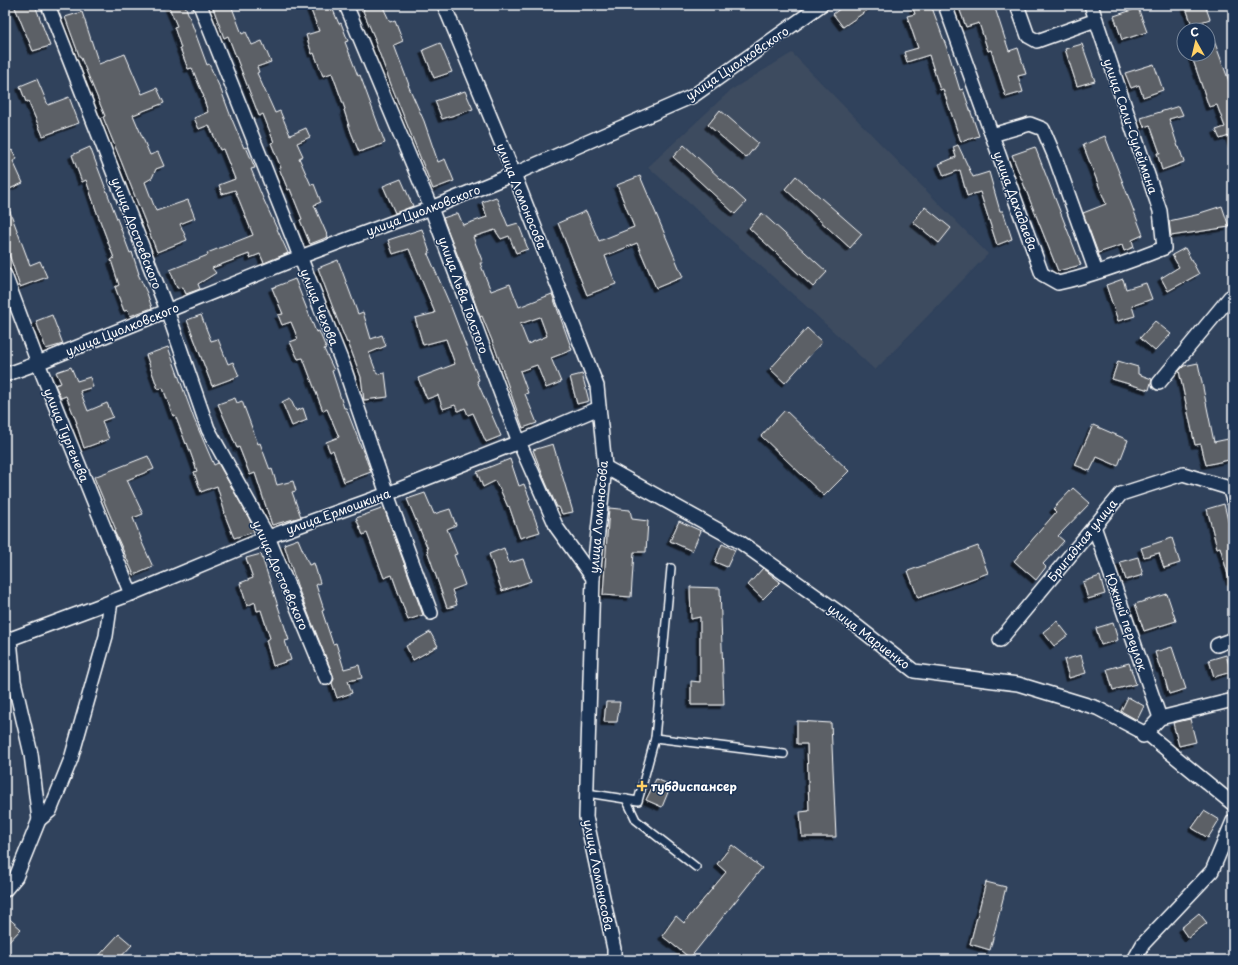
<svg xmlns="http://www.w3.org/2000/svg" width="1238" height="965" viewBox="0 0 1238 965" font-family="'Playpen Sans',sans-serif">
  <style>
    .built { fill: #3d4b5f }
    .building { fill: #5b6066; stroke: #fff; fill-rule: evenodd; filter: url(#shadow) }
    .lines { fill: none; stroke-linecap: round; stroke-linejoin: round }
    .service-casing { stroke: #fff; stroke-width: 10 }
    .minor-casing { stroke: #fff; stroke-width: 16 }
    .service { stroke: #1d3557; stroke-width: 7 }
    .minor { stroke: #1d3557; stroke-width: 13 }
    .poi-dot { fill: #ffd166; stroke: #1d3557; stroke-width: 1.5 }
    .labels { text-anchor: middle; dominant-baseline: central; stroke-width: 3; stroke-linejoin: round; paint-order: stroke }
    .street-label { font-size: 12px; fill: #fff; stroke: #1d3557 }
    .poi-label { font-size: 12px; font-weight: bold; fill: #fff; stroke: #1d3557; text-anchor: start }
  </style>
  <defs>
    <filter id="shadow"><feDropShadow dx="-3.5" dy="3.5" stdDeviation="0" flood-color="#0009"/></filter>
  </defs>
  <rect width="100%" height="100%" fill="#30425c"/>
  <filter id="ink" filterUnits="userSpaceOnUse"><feTurbulence type="fractalNoise" baseFrequency=".025" numOctaves="2"/><feDisplacementMap in="SourceGraphic" scale="8" xChannelSelector="R" yChannelSelector="G"/><feConvolveMatrix kernelMatrix="1 2 1 2 8 2 1 2 1" color-interpolation-filters="sRGB"/></filter>
  <g filter="url(#ink)">
    <polygon class="built" points="792,53 988,254 875,370 805,305 648,167 731,90"/>
    <g class="building">
      <polygon points="14,5 35,5 50,46 33,51"/>
      <polygon points="168,5 185,5 207,65 209,64 221,90 231,117 244,148 246,147 255,168 251,169 262,196 288,253 264,263 260,254 250,258 249,254 212,268 216,273 198,284 200,289 186,294 183,287 177,288 170,270 208,255 207,253 253,235 235,190 222,194 219,185 235,179 223,149 220,150 209,125 199,129 194,118 208,112 203,97 204,97 192,68 188,69 180,48 181,48 174,27 177,26"/>
      <polygon points="212,5 231,5 242,34 246,32 252,45 262,41 271,62 257,67 259,72 257,73 275,113 280,111 290,135 306,128 310,137 297,143 303,156 299,158 311,185 314,184 321,202 314,205 328,237 310,244 300,220 302,219 290,189 288,190 279,168 281,168 271,143 274,142 263,114 259,116 228,36 224,38"/>
      <polygon points="309,5 331,5 339,24 341,23 348,41 345,42 358,76 360,75 385,143 359,152 351,132 344,110 345,109 332,73 323,76 314,53 312,54 306,35 319,31"/>
      <polygon points="362,5 382,5 390,22 395,20 403,41 394,45 409,85 408,85 424,121 438,162 445,159 454,181 433,189 392,87 374,39 375,39 363,11 364,10"/>
      <polygon points="845,5 875,5 843,27 833,14"/>
      <polygon points="920,5 931,5 949,54 960,90 963,89 979,136 961,142 943,89 940,90 929,55 907,62 904,52 918,48 907,16 915,14 913,8"/>
      <polygon points="958,5 994,5 1009,51 1018,48 1026,74 1018,76 1023,92 1006,97 991,50 988,51 979,23 966,27"/>
      <polygon points="1185,5 1205,5 1210,19 1192,25"/>
      <polygon points="1138,8 1147,32 1122,40 1114,16"/>
      <polygon points="82,12 99,64 125,54 142,94 157,88 164,103 133,115 150,155 158,152 164,166 156,169 152,178 145,182 156,211 188,200 195,218 180,224 187,240 157,252 121,161 103,117 105,116 81,58 80,58 65,17"/>
      <polygon points="1208,27 1209,27 1233,92 1233,145 1232,145 1229,136 1220,139 1216,130 1225,127 1217,105 1209,107 1191,54 1208,54"/>
      <polygon points="440,43 452,72 434,78 423,50"/>
      <polygon points="1082,44 1095,81 1077,86 1065,49"/>
      <polygon points="1154,64 1163,90 1143,97 1139,85 1131,88 1125,73"/>
      <polygon points="37,79 48,105 69,97 79,123 43,136 28,101 26,102 20,86"/>
      <polygon points="465,91 473,109 442,119 435,101"/>
      <polygon points="1179,106 1183,115 1169,119 1178,147 1179,147 1184,162 1162,170 1157,153 1160,153 1150,125 1144,127 1141,118"/>
      <polygon points="720,110 758,143 746,158 708,125"/>
      <polygon points="1105,136 1143,235 1132,240 1134,247 1124,251 1122,245 1098,253 1083,213 1106,204 1083,145"/>
      <polygon points="5,142 9,152 12,150 17,159 13,161 23,183 5,191"/>
      <polygon points="684,145 746,202 735,214 673,157"/>
      <polygon points="958,145 973,177 989,172 1000,211 1003,211 1012,239 997,245 980,192 967,196 960,170 944,176 939,164 956,157 953,147"/>
      <polygon points="90,147 130,253 132,252 139,274 138,274 147,293 152,308 130,316 128,310 124,311 115,287 119,285 111,260 114,258 96,210 86,180 82,182 72,155"/>
      <polygon points="1035,147 1081,265 1058,271 1012,155"/>
      <polygon points="640,176 683,277 656,288 637,243 605,256 616,284 587,295 558,223 586,211 599,241 634,227 617,185"/>
      <polygon points="796,176 862,234 850,248 785,189"/>
      <polygon points="401,179 413,206 395,213 383,186"/>
      <path d="M 496,197 L 508,226 L 518,223 L 528,249 L 516,253 L 509,236 L 501,239 L 495,230 L 473,237 L 483,263 L 480,263 L 491,291 L 510,284 L 519,307 L 552,294 L 572,350 L 551,358 L 561,382 L 546,388 L 537,365 L 520,371 L 528,393 L 525,394 L 537,423 L 523,428 L 495,348 L 482,316 L 480,317 L 473,297 L 474,297 L 443,218 L 458,213 L 463,225 L 487,217 L 482,202 ZM 540,317 L 547,336 L 528,344 L 520,324 Z"/>
      <polygon points="5,201 6,201 30,265 40,261 47,277 20,287 5,242"/>
      <polygon points="1222,206 1229,227 1171,236 1169,221 1200,214 1200,213"/>
      <polygon points="925,207 951,228 939,243 913,222"/>
      <polygon points="762,213 827,272 813,287 749,228"/>
      <polygon points="422,229 430,253 428,254 451,307 479,380 477,381 501,436 486,442 473,413 468,415 465,408 458,411 455,405 443,409 438,395 427,399 418,378 455,364 446,339 423,345 415,318 435,313 409,249 393,254 388,240"/>
      <polygon points="1185,248 1199,274 1168,291 1161,278 1179,267 1172,255"/>
      <polygon points="338,260 358,314 363,312 371,339 382,335 386,346 369,353 377,374 385,373 388,397 364,400 361,377 348,342 347,343 336,316 318,268"/>
      <polygon points="295,279 316,332 319,331 326,348 324,349 334,370 332,371 344,408 346,408 371,472 344,482 333,450 330,452 326,442 339,437 327,409 323,411 303,358 298,359 290,342 298,339 291,322 282,325 278,315 283,314 272,288"/>
      <polygon points="1123,279 1126,289 1146,283 1152,299 1132,306 1135,316 1118,321 1106,285"/>
      <polygon points="52,315 63,344 46,349 36,321"/>
      <polygon points="201,315 211,341 218,339 228,364 233,362 239,376 212,386 187,320"/>
      <polygon points="1155,321 1171,334 1155,351 1140,338"/>
      <polygon points="807,328 822,342 785,383 770,369"/>
      <polygon points="168,347 194,419 214,465 218,463 249,518 254,532 234,538 224,513 225,513 217,486 201,492 194,472 197,471 187,443 186,444 175,415 173,416 163,388 158,389 146,355"/>
      <polygon points="1118,361 1138,367 1138,374 1152,379 1149,390 1112,379"/>
      <polygon points="1198,363 1214,442 1233,438 1233,459 1206,465 1201,444 1195,445 1179,371 1184,366"/>
      <polygon points="71,367 77,381 90,377 93,387 80,391 88,411 107,403 113,417 102,421 109,439 84,448 76,423 77,423 66,396 61,398 55,385 61,383 56,372"/>
      <polygon points="582,374 589,401 577,404 570,377"/>
      <polygon points="235,398 237,403 242,401 258,444 260,443 270,470 272,469 277,485 293,481 296,491 292,492 301,517 272,525 255,473 250,475 239,447 237,448 218,404"/>
      <polygon points="290,398 296,411 303,408 307,420 292,426 282,402"/>
      <polygon points="785,410 849,471 824,496 761,436"/>
      <polygon points="1093,425 1128,440 1118,466 1097,457 1090,471 1075,465"/>
      <polygon points="553,444 573,512 562,514 559,507 557,507 546,483 533,450"/>
      <polygon points="148,456 154,469 127,480 143,514 133,518 141,538 140,538 153,567 134,575 118,539 114,531 116,530 94,477"/>
      <polygon points="510,459 519,486 524,484 530,499 528,500 540,532 520,538 509,506 508,507 499,487 498,487 495,481 483,487 477,472"/>
      <polygon points="1073,488 1090,503 1058,536 1064,541 1043,564 1046,567 1036,580 1014,561 1056,512 1053,509"/>
      <polygon points="425,493 434,514 450,509 456,525 447,529 457,554 454,555 465,585 452,590 457,605 447,608 427,550 428,549 407,499"/>
      <polygon points="1224,504 1233,541 1233,581 1230,582 1220,547 1217,548 1207,509"/>
      <polygon points="384,508 423,615 408,620 392,575 384,578 367,533 363,535 356,518"/>
      <polygon points="609,508 630,510 632,519 648,521 646,552 634,552 631,597 603,595"/>
      <polygon points="679,521 701,531 692,551 670,541"/>
      <polygon points="1172,538 1180,563 1164,568 1159,553 1144,557 1141,548"/>
      <polygon points="298,539 309,565 314,563 320,583 316,585 324,610 322,611 333,644 336,643 344,669 359,665 362,678 348,681 352,693 337,698 332,683 334,679 333,675 298,588 284,544"/>
      <polygon points="722,544 735,550 727,567 715,562"/>
      <polygon points="978,546 988,573 918,598 908,571"/>
      <polygon points="504,548 509,563 523,559 531,581 502,591 489,554"/>
      <polygon points="261,554 289,640 285,641 291,660 273,666 266,640 270,638 261,610 257,611 255,602 247,606 240,583 253,578 246,558"/>
      <polygon points="1138,557 1143,575 1126,580 1120,562"/>
      <polygon points="763,568 780,582 763,599 748,585"/>
      <polygon points="1100,576 1105,594 1088,599 1083,582"/>
      <polygon points="690,587 720,588 724,705 691,705 691,681 700,682 700,617 691,619"/>
      <polygon points="1167,594 1176,621 1144,631 1135,604"/>
      <polygon points="1057,621 1068,635 1054,646 1043,632"/>
      <polygon points="1113,623 1118,640 1101,645 1096,628"/>
      <polygon points="430,632 438,646 413,660 406,646"/>
      <polygon points="1172,647 1186,689 1169,694 1162,669 1160,669 1155,652"/>
      <polygon points="1081,655 1086,673 1069,678 1064,660"/>
      <polygon points="1226,655 1231,672 1214,677 1209,660"/>
      <polygon points="1129,663 1136,684 1113,690 1107,669"/>
      <polygon points="1128,697 1144,706 1137,720 1121,711"/>
      <polygon points="606,702 620,702 617,722 604,722"/>
      <polygon points="1190,719 1196,742 1179,746 1173,723"/>
      <polygon points="797,721 831,723 836,837 802,837 800,812 809,811 807,744 797,744"/>
      <polygon points="656,779 671,785 662,807 646,800"/>
      <polygon points="1204,811 1219,820 1208,838 1192,828"/>
      <polygon points="732,845 762,868 690,958 662,936 676,916 684,923 726,872 717,864"/>
      <polygon points="986,882 1006,887 990,950 970,944"/>
      <polygon points="1199,913 1207,923 1188,938 1181,928"/>
      <polygon points="5,915 21,929 5,946"/>
      <polygon points="119,934 132,945 118,960 95,960"/>
    </g>
    <g class="lines">
      <g class="service-casing">
        <g id="service">
          <polyline points="655,738 671,568"/>
          <polyline points="587,793 638,801 655,738 784,754"/>
          <polyline points="626,799 636,820 696,867"/>
        </g>
      </g>
      <g class="minor-casing">
        <g id="minor">
          <polyline points="48,5 167,310 208,429 268,537 326,678"/>
          <polyline points="200,5 344,367 387,494 431,613"/>
          <polyline points="346,5 431,208 519,442 557,528 593,578"/>
          <polyline points="444,5 514,174 597,386 605,467 593,578 586,817 614,949 614,960"/>
          <path d="M 945,5 L 1042,274 L 1058,283 C 1094,275 1129,262 1164,248 L 1160,211 L 1091,5"/>
          <polyline points="1017,5 1028,36 1037,41 1096,20"/>
          <polyline points="992,135 1030,124 1043,129 1055,157 1096,272"/>
          <polyline points="5,275 38,363 131,594"/>
          <polyline points="5,375 38,363 300,257 431,208 514,174 693,96 821,5"/>
          <polyline points="1159,383 1230,297 1233,296"/>
          <polyline points="605,467 740,542 844,616 914,671 1018,684 1097,708 1150,736 1233,804"/>
          <polyline points="1229,488 1233,500"/>
          <polyline points="1094,526 1160,718"/>
          <polyline points="111,601 106,636 71,759 50,811 39,820 31,754 14,681 10,639 131,594 268,537 387,494 519,442 599,408"/>
          <polyline points="1000,640 1121,494 1183,474 1229,488 1233,487"/>
          <polyline points="1217,645 1233,639"/>
          <polyline points="1143,736 1160,718 1233,700"/>
          <polyline points="5,890 16,877 39,820"/>
          <polyline points="1134,960 1143,944 1212,871 1233,821"/>
        </g>
      </g>
      <use href="#service" class="service"/>
      <use href="#minor" class="minor"/>
    </g>
  </g>
  <path class="poi-dot" d="M640 780h4v4h4v4h-4v4h-4v-4h-4v-4h4z"/>
  <g class="labels">
    <g class="street-label">
      <text transform="translate(737 63) rotate(-34)">улица Циолковского</text>
      <text transform="translate(1131 126) rotate(71)">улица Сали-Сулеймана</text>
      <text transform="translate(522 196) rotate(68)">улица Ломоносова</text>
      <text transform="translate(1016 201) rotate(70)">улица Дахадаева</text>
      <text transform="translate(423 210) rotate(-21)">улица Циолковского</text>
      <text transform="translate(137 233) rotate(69)">улица Достоевского</text>
      <text transform="translate(464 295) rotate(70)">улица Льва Толстого</text>
      <text transform="translate(320 307) rotate(68)">улица Чехова</text>
      <text transform="translate(122 329) rotate(-22)">улица Циолковского</text>
      <text transform="translate(67 435) rotate(68)">улица Тургенева</text>
      <text transform="translate(338 511) rotate(-20)">улица Ермошкина</text>
      <text transform="translate(598 517) rotate(-85)">улица Ломоносова</text>
      <text transform="translate(1082 540) rotate(-51)">Бригадная улица</text>
      <text transform="translate(281 575) rotate(66)">улица Достоевского</text>
      <text transform="translate(1127 622) rotate(71)">Южный переулок</text>
      <text transform="translate(869 636) rotate(37)">улица Мариенко</text>
      <text transform="translate(599 875) rotate(79)">улица Ломоносова</text>
    </g>
    <g class="poi-label">
      <text x="651" y="786">тубдиспансер</text>
    </g>
  </g>
  <rect width="1238" height="965" fill="none" stroke="#1d3557" stroke-width="20"/>
  <rect x="10" y="10" width="1218" height="945" fill="none" stroke="#fff" stroke-width="1.5" filter="url(#ink)"/>
  <g transform="translate(1196 42) rotate(352)"><circle r="19" fill="#1d3557" stroke="#77869a"/>
  <path d="M0-3L7 15L0 10L-7 15Z" fill="#ffd166"/>
  <text y="-6" font-size="11" font-weight="bold" text-anchor="middle" fill="#ffffff">С</text>
  </g>
</svg>
